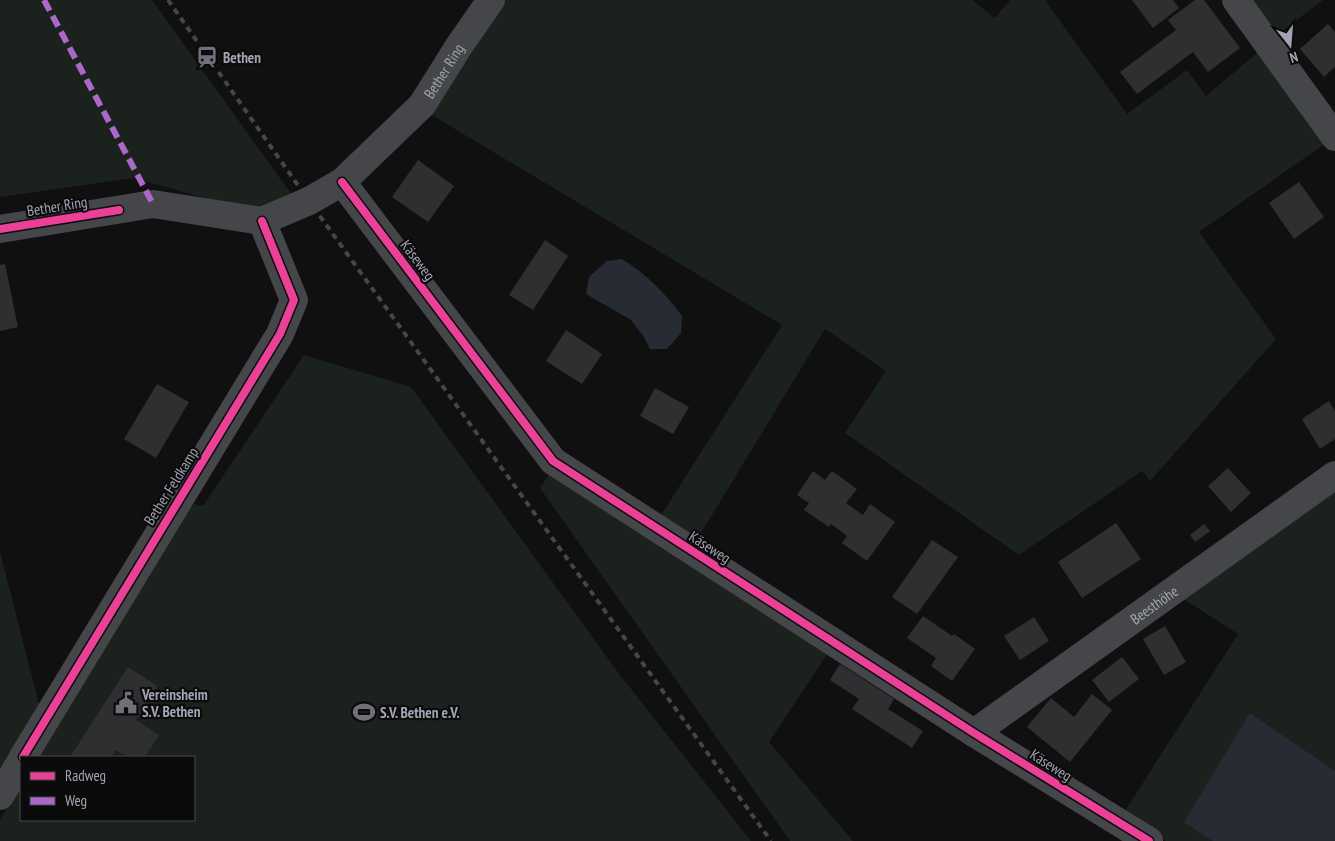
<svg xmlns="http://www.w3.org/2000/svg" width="1335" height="841" viewBox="0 0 1335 841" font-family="'PT Sans Narrow',sans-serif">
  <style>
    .green { fill: #1b211c }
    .water { fill: #272b33 }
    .building { fill: #2f2f31 }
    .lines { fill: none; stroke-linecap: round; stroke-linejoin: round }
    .minor { stroke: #454649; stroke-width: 28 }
    .rail { stroke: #46464a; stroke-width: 4; stroke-dasharray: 6 5; stroke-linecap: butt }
    .quiet { stroke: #ac68c9; stroke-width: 6; stroke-dasharray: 12 6; stroke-linecap: butt }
    .cycleway-casing { stroke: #0b0b0c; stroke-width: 11 }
    .cycleway { stroke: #ea4096; stroke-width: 8 }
    .labels { text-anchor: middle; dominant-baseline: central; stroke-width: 4.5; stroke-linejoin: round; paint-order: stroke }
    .poi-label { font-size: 15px; font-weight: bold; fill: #a2a4b2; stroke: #0b0b0c; text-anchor: start }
    .street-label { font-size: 15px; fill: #a2a4b2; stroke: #0b0b0c }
  </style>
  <rect width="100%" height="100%" fill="#101011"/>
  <g class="green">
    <polygon points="0,0 152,0 295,199 258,213 134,178 0,197"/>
    <polygon points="502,0 972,0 995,18 1010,0 1045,0 1127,114 1187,70 1206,96 1263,48 1329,141 1199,232 1276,339 1150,481 1142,471 1019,555 845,433 886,371 825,329 695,543 658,520 782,325 425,111"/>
    <polygon points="1246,0 1323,0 1273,38"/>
    <polygon points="304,355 411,387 620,675 751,841 0,841 0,820 21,785 21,820 194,820 194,757 38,757 193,504 203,506"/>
    <polygon points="550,473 828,653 769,742 853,841 790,841 540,488"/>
    <polygon points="1335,489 1335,841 1166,841 1123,814 1238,634 1182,598"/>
    <polygon points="0,552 40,708 0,775"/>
  </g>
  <g class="water">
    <path d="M 622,259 C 646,274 665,293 682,316 L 681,333 L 667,349 L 650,349 L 644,337 L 631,320 L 586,294 L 589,277 L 607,261 Z"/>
    <polygon points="1250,713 1335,771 1335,841 1213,841 1184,822"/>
  </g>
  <g class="building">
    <polygon points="1132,0 1173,0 1179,8 1153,28"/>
    <polygon points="1195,0 1204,0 1240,48 1208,72 1193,52 1137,94 1120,72 1176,30 1168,20"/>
    <polygon points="1328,24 1335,32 1335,67 1324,77 1300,49"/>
    <polygon points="418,160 454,186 428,222 392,197"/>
    <polygon points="1299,182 1324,217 1294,239 1269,203"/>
    <polygon points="545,240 568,256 533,310 509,295"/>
    <polygon points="5,264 18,327 0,331 0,265"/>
    <polygon points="566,330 602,354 582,384 546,361"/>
    <polygon points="157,384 189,402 156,458 124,439"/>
    <polygon points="655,388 689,407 673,434 640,416"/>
    <polygon points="1329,401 1335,411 1335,439 1320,449 1302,419"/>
    <polygon points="1228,468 1251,493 1231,512 1208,486"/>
    <polygon points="813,471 825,480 832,471 857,489 846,503 863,515 870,504 895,522 867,561 842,543 847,536 831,524 829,527 804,510 809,503 797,495"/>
    <polygon points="1116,523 1141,559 1082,598 1058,562"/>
    <polygon points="1204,524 1210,531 1195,542 1190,535"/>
    <polygon points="932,540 958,557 917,614 892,597"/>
    <polygon points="923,616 952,636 954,634 975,649 952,681 931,666 936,658 907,638"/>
    <polygon points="1034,617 1049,641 1020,660 1004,636"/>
    <polygon points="1165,626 1186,662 1164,675 1143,639"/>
    <polygon points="1122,657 1139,679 1109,702 1092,680"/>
    <polygon points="840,664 894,699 888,709 923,731 912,748 852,709 859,699 830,680"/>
    <polygon points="128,667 157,686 136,720 159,735 145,757 128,757 116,750 112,757 70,757"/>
    <polygon points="1092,694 1112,710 1070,762 1027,727 1051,698 1074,717"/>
  </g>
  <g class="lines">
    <g class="minor">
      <polyline points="1236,0 1335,137"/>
      <polyline points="342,182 553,461 974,733 1149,841"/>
      <path id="s1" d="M 0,229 L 153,204 L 262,221 L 309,201 L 342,182 L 422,105 L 459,46 L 491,0"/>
      <path id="s2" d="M 974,733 L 1335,475"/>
      <polyline points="23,757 280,334 294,300 262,221"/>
      <polyline points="0,796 21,761"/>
    </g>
    <polyline class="rail" points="168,0 309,201 771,841"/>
    <polyline class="quiet" points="44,0 153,204"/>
    <g class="cycleway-casing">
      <g id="cycleway">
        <polyline points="342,182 553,461 974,733 1149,841"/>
        <polyline points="0,229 119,210"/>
        <polyline points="23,757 280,334 294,300 262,221"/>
      </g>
    </g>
    <use href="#cycleway" class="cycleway"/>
  </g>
  <defs>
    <g id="station-bare" transform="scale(1.725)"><path d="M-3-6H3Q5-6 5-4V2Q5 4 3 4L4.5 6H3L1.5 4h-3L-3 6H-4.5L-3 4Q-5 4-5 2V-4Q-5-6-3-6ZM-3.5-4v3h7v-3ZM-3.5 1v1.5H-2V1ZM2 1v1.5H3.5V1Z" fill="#6f707a" stroke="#0b0b0c" stroke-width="2.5" paint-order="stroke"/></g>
    <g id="civic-bare" transform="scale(1.725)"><path d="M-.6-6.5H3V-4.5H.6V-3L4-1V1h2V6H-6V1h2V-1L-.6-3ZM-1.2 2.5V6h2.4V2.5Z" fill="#6f707a" stroke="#0b0b0c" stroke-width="2.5" paint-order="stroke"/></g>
    <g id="stadium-bare" transform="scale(1.725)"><path d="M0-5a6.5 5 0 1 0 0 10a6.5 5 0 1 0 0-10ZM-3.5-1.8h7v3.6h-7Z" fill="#6f707a" stroke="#0b0b0c" stroke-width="2.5" paint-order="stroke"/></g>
  </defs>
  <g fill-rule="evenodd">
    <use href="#station-bare" x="207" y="57"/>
    <use href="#civic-bare" x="126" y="703"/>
    <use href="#stadium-bare" x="364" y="712"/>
  </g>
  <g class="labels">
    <g class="poi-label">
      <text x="223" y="57">Bethen</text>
      <text x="142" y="694">Vereinsheim<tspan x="142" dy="17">S.V. Bethen</tspan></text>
      <text x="380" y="712">S.V. Bethen e.V.</text>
    </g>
    <g class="street-label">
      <text stroke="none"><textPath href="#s1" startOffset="506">Bether Ring</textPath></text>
      <text transform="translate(57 206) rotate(-9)">Bether Ring</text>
      <text transform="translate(418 260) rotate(53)">Käseweg</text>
      <text transform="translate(171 486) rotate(-58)">Bether Feldkamp</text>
      <text transform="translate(710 547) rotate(33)">Käseweg</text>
      <text stroke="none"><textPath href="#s2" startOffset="221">Beesthöhe</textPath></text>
      <text transform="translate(1051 765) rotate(32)">Käseweg</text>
    </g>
  </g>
  <rect x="20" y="756" width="175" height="65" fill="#0b0b0c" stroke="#47484e"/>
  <rect x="30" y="772" width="25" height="8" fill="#ea4096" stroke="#47484e"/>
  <text x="65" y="781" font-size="15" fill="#a2a4b2">Radweg</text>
  <rect x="30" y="797" width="25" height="8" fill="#ac68c9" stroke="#47484e"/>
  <text x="65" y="806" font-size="15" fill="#a2a4b2">Weg</text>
  <g transform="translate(1290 45) rotate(163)" stroke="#0b0b0c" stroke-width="4" paint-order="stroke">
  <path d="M0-4L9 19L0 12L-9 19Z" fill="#a2a4b2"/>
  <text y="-8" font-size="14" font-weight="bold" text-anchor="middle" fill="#a2a4b2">N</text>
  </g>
</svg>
